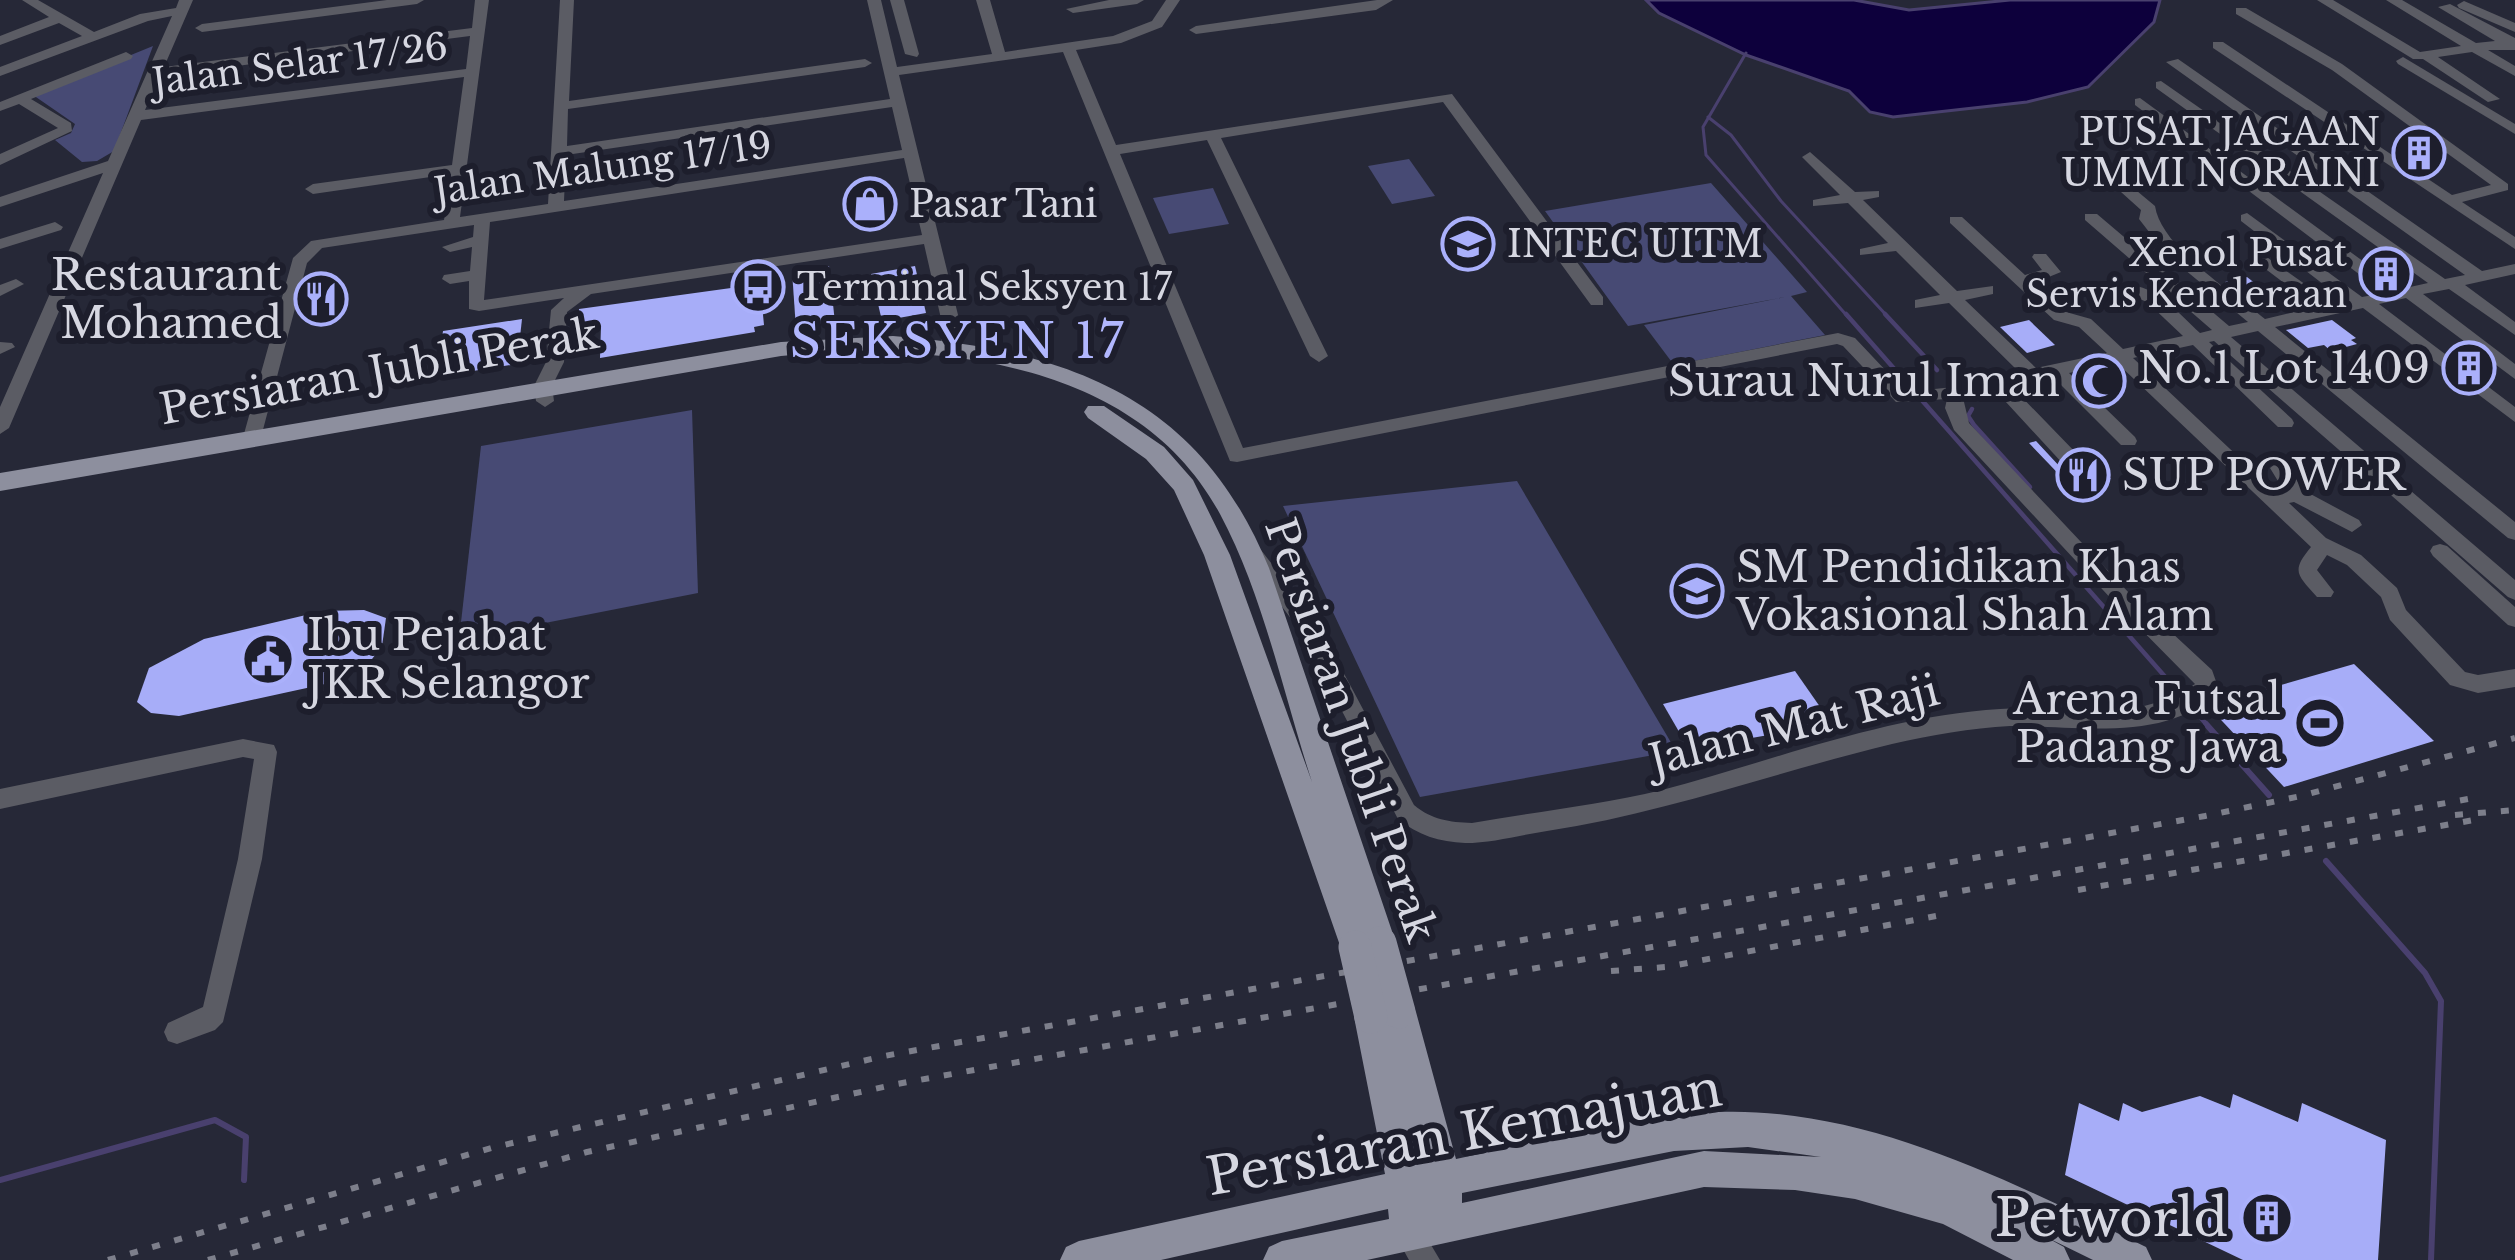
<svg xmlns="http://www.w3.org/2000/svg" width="2515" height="1260" viewBox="0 0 2515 1260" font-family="'Libre Baskerville',serif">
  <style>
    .green { fill: #474a74 }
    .water { fill: #0d003c; stroke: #49406e; stroke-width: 3 }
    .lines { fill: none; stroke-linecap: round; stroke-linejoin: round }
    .stream-far2 { stroke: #49406e; stroke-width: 3 }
    .stream-far1 { stroke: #49406e; stroke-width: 4.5 }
    .stream { stroke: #49406e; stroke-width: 6 }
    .building { fill: #a7adf8 }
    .minor { fill: #5b5c64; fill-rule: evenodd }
    .major { fill: #8d8f9e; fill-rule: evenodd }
    .rail { stroke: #7d7f8b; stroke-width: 6; stroke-dasharray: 8 15; stroke-linecap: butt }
    .major-bridge { stroke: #8d8f9e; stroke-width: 33 }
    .labels { text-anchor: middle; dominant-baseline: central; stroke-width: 12; stroke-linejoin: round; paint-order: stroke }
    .far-street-label { font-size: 36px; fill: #d6d7e1; stroke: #1d1e2c }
    .far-poi-label { font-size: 36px; fill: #d6d7e1; stroke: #1d1e2c; text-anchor: start }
    .poi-label { font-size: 42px; fill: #d6d7e1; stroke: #1d1e2c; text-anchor: end }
    .street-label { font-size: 42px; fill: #d6d7e1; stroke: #1d1e2c }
    .quarter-label { font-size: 48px; letter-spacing: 3px; fill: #b1b7fe; stroke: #1d1e2c }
    .near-street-label { font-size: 51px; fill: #d6d7e1; stroke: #1d1e2c }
    .near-poi-label { font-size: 51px; fill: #d6d7e1; stroke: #1d1e2c; text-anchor: end }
  </style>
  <rect width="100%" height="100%" fill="#262837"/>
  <g class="green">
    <polygon points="153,46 114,151 97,161 82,162 55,140 71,133 75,124 33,95"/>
    <polygon points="1409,159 1435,196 1392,204 1368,166"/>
    <polygon points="1711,183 1807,292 1791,296 1825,335 1674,365 1644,325 1785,297 1628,326 1545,211"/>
    <polygon points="1213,188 1229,224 1169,234 1153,198"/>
    <polygon points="692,410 698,593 459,640 481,446"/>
    <polygon points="1517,481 1676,751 1420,797 1283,506"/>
  </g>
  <polygon class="water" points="1646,0 1854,0 1909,10 2010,0 2160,0 2154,22 2088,87 2027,102 1893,117 1870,112 1849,91 1746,55 1659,13"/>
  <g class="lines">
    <g class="stream-far2">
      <polyline points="1746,53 1703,127 1706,155 1848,317"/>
      <polyline points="1708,117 1731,135 1781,201 1888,317"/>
    </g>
    <g class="stream-far1">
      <polyline points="1846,314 2182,696"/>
      <polyline points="1885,314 1937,370"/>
      <polyline points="1972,409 1968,416 1974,425 2030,487"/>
      <polyline points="2189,705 2209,727"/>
    </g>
    <g class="stream">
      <polyline points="2206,724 2269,795"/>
      <polyline points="2326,861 2425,973 2441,1001 2431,1260"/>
      <polyline points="0,1180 215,1120 246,1137 244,1180"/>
    </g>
  </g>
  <g class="building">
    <polygon points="829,266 835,323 796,329 792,271"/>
    <polygon points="915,266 926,313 882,321 871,274"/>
    <polygon points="2247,277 2284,306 2262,311 2225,282"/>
    <polygon points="760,284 764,325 754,327 755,332 600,358 601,326 578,330 579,309"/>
    <polygon points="522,319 517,364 436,377 443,331"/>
    <polygon points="2029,320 2055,345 2027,353 2000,327"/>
    <polygon points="2332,320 2356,338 2351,340 2357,344 2331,351 2324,345 2308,348 2286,330"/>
    <polygon points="2036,441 2062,469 2079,470 2085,463 2095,465 2111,479 2073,489 2029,443"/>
    <polygon points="364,610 386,618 382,646 369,663 325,684 179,716 151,713 137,702 149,668 204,639 323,611"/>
    <polygon points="2354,664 2434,741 2284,787 2208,706"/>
    <polygon points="1795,671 1832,724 1689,749 1663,704"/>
    <polygon points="2233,1094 2298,1122 2302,1103 2386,1140 2378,1260 2243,1260 2065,1175 2079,1103 2119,1121 2123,1103 2142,1112 2200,1096 2230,1108"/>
  </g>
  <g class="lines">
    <g class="minor">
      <path d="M 22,0 L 38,0 L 94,32 L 140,14 L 176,8 L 179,0 L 193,0 L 164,67 L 472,28 L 475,0 L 489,0 L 460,217 L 548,204 L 560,0 L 574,0 L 569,101 L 865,59 L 872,63 L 865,67 L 568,109 L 567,146 L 890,99 L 867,0 L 881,0 L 897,67 L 992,54 L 976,0 L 990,0 L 1005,52 L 1113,36 L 1152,21 L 1166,0 L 1180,0 L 1162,27 L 1121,43 L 1076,50 L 1116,145 L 1452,94 L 1603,297 L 1603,305 L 1591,305 L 1443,102 L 1221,138 L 1328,356 L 1319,362 L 1310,356 L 1207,140 L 1120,154 L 1243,448 L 1838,333 L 1855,338 L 1906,392 L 1963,386 L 2019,372 L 1949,303 L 1915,308 L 1915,300 L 1940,295 L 1896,251 L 1860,255 L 1860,249 L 1888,243 L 1848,203 L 1813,206 L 1813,200 L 1840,195 L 1802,157 L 1810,152 L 1855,192 L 1879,191 L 1879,197 L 1863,200 L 1957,291 L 1993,286 L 1993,294 L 1965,300 L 2036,368 L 2107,353 L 2079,327 L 2054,320 L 1950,223 L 1950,217 L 1962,217 L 2025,275 L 2042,270 L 2032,257 L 2034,254 L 2046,254 L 2061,272 L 2034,283 L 2066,312 L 2091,319 L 2123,349 L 2183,336 L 2147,302 L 2125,293 L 2125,285 C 2156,284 2178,313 2200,333 L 2212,330 L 2085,220 L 2085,214 L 2097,214 L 2229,326 L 2248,322 L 2167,255 L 2139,219 L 2141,210 L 2121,192 L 2098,182 L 2106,177 L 2131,186 L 2155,206 C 2161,247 2231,291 2265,319 L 2316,307 L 2255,261 L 2255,255 L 2261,253 L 2333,304 L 2345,301 L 2241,221 L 2241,215 L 2247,213 L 2362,297 L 2384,293 L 2135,105 L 2135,99 L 2140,98 L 2401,289 L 2428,283 L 2156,88 L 2156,82 L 2161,81 L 2445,279 L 2465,275 L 2166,62 L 2178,59 L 2482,271 L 2515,264 L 2515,274 L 2465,285 L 2515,322 L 2515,335 L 2449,289 L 2423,294 L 2515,364 L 2515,379 L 2406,298 L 2379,304 L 2515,407 L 2515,422 L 2363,308 L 2275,327 L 2515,522 L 2515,540 L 2508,538 L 2258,331 L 2231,337 L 2515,580 L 2515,600 L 2508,597 L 2214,341 L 2209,342 L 2292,419 L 2294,423 L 2292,427 L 2278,427 L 2193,345 L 2133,358 L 2277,493 L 2284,491 L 2270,468 L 2279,461 L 2286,463 L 2303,490 L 2359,520 L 2362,525 L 2352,532 L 2294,502 L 2289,503 L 2326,538 L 2361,555 L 2397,588 L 2406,610 L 2465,672 L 2478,675 L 2515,669 L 2515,687 L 2478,693 L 2450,685 L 2390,620 L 2381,597 L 2347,565 L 2327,555 L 2317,570 L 2334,592 L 2331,597 L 2317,597 C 2298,575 2290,572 2311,547 L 2116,362 L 2069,373 L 2135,437 L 2137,441 L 2135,445 L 2121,445 L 2052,376 L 2011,386 L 2079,456 L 2081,461 L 2079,466 L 2065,466 L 1994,389 L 1979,393 L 1964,402 L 1969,423 L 2130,594 L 2212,670 L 2218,687 C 2178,745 2070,725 2010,726 C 1971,728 1931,735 1892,744 C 1776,772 1665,813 1547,831 C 1520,835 1492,843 1465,843 C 1440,842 1417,835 1398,819 L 1301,632 L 1247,560 L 1244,555 L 1247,550 L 1261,550 L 1316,621 L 1414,805 C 1432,820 1449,822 1472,823 C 1535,812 1599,805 1662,790 C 1773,761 1884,716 2000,709 C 2070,705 2132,726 2195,684 L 2116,604 L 1954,430 L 1945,408 L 1947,399 L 1896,402 L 1843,346 L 1837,344 L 1237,462 L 1230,461 L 1063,52 L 899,75 L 960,323 L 956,350 L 950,352 L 941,346 L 942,323 L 924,244 L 591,294 L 567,312 L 564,362 L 552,386 L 554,401 L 545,407 L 536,401 L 534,386 L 546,362 L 551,310 L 564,298 L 479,311 L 469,309 L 469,281 L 450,284 L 442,279 L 444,275 L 470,271 L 472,247 L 450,252 L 442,247 L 473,237 L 474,225 L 322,248 L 307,263 L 260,441 L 251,447 L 242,441 L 293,258 L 311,241 L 444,220 L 451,174 L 313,194 L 305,189 L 313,184 L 452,165 L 464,77 L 141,120 L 9,428 L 0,434 L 0,407 L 103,173 L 0,207 L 0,197 L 108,161 L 172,16 L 148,21 L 0,76 L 0,67 L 82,36 L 59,23 L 0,45 L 0,36 L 49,17 ZM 470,36 L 466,69 L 145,110 L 160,76 ZM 892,107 L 902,150 L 564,201 L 566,155 ZM 904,158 L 922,235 L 484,300 L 490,222 Z"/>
      <polygon points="387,0 424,0 417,4 202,32 195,28 202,24"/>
      <polygon points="890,0 904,0 919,54 917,57 905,54"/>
      <polygon points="1109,0 1144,0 1137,4 1073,13 1066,9"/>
      <polygon points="1377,0 1393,0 1376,10 1196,34 1189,30 1196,26"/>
      <polygon points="2317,0 2333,0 2420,52 2461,46 2386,0 2402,0 2476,43 2495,41 2438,7 2450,4 2515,38 2515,50 2488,50 2515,66 2515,76 2472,52 2438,57 2500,99 2488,102 2423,59 2413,59"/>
      <polygon points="2464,1 2515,23 2515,32 2459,8 2457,5"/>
      <polygon points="2236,8 2246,8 2342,64 2508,184 2508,190 2462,202 2515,237 2515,249 2213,48 2213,42 2223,42 2452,195 2491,185 2332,70 2236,14"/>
      <polygon points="126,52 133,56 131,59 31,99 71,123 72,131 0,165 0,154 58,128 19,104 0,111 0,102"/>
      <polygon points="2403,57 2515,124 2515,134 2398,64 2396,61"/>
      <polygon points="55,222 63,227 61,230 0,249 0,239"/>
      <polygon points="16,279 24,284 0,296 0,285"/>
      <polygon points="0,342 12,343 15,347 0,354"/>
      <polygon points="2440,544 2447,546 2515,607 2515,627 2508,625 2433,556 2430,551 2433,546"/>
      <polygon points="243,739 274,745 277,752 262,859 223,1022 215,1030 177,1044 168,1041 164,1032 168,1023 203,1007 238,859 254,759 243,757 0,809 0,789"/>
      <polygon points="1408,1219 1418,1223 1440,1260 1409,1260 1394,1233 1398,1223"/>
    </g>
    <g class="major">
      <path d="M 893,336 C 1067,350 1199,396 1269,568 L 1396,943 L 1391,953 L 1380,958 L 1368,953 L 1355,962 L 1344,957 L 1204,555 L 1174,490 L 1146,459 L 1088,418 L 1084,412 L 1088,406 L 1104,406 L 1164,447 L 1193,480 L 1230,555 L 1312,782 C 1284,696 1263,594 1220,514 C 1137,359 936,342 781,356 L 0,491 L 0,473 L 781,342 Z"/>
      <path d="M 1399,996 L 1411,1001 L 1416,1012 L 1456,1159 C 1542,1141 1631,1116 1719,1112 C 1869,1107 2015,1184 2146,1247 L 2152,1260 L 2093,1260 L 2044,1236 L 2064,1247 L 2070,1260 L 2013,1260 L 1943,1224 L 1855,1199 L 1795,1190 L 1704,1187 L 1367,1260 L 1263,1260 L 1269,1247 L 1282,1241 L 1389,1219 L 1388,1209 L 1161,1260 L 1060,1260 L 1066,1247 L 1079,1241 L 1385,1174 L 1354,1017 L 1359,1006 L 1371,1001 L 1384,1009 L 1387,1001 ZM 1748,1147 L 1821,1157 L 1704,1151 L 1462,1203 L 1462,1193 L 1674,1151 Z"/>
    </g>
    <g class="rail">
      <polyline points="2455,815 2515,810"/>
      <polyline points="2078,890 2474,820"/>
      <polyline points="1611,971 1666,967 1936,916"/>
      <polyline points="108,1260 491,1148 884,1056 2205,816 2301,796 2515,738"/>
      <polyline points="208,1260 587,1152 897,1084 2479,797"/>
    </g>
    <g class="major-bridge">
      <polyline points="1380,943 1399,1012"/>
      <polyline points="1355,947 1371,1017"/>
    </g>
  </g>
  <defs>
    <g id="building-ring" transform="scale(2.7)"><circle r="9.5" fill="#1d1e2c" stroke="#aab0fb" stroke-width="1.5"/><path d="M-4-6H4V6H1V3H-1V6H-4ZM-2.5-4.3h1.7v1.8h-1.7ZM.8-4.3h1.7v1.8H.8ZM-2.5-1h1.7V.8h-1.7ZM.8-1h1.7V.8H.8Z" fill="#aab0fb"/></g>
    <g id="shop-ring" transform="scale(2.7)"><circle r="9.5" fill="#1d1e2c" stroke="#aab0fb" stroke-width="1.5"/><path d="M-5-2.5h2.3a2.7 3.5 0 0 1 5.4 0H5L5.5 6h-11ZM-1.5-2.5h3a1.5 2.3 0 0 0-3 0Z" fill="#aab0fb"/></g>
    <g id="university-ring" transform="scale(2.7)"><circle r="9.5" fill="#1d1e2c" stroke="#aab0fb" stroke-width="1.5"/><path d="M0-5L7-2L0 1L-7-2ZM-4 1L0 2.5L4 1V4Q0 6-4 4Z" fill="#aab0fb"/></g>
    <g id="bus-ring" transform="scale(2.7)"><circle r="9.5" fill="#1d1e2c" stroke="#aab0fb" stroke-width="1.5"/><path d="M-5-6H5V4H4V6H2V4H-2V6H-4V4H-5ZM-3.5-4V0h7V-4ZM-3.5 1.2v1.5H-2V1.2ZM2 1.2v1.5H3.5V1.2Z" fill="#aab0fb"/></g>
    <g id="restaurant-ring" transform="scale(2.7)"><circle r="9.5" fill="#1d1e2c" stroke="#aab0fb" stroke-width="1.5"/><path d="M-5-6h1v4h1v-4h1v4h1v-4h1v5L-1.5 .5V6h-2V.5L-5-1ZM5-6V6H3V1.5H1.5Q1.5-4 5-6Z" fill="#aab0fb"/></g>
    <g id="mosque-ring" transform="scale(2.7)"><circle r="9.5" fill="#1d1e2c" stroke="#aab0fb" stroke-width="1.5"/><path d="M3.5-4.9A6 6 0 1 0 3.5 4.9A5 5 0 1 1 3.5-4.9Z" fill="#aab0fb"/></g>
    <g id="school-ring" transform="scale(2.7)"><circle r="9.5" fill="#1d1e2c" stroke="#aab0fb" stroke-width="1.5"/><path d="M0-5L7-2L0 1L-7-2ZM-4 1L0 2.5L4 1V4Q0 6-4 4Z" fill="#aab0fb"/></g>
    <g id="civic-ring" transform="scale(2.7)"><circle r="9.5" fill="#1d1e2c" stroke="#aab0fb" stroke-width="1.5"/><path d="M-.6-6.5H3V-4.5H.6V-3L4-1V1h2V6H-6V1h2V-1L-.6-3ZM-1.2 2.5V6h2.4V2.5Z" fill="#aab0fb"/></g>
    <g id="stadium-ring" transform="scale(2.7)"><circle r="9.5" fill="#1d1e2c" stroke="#aab0fb" stroke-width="1.5"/><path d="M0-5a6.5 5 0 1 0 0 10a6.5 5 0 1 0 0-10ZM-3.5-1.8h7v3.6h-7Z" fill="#aab0fb"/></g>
  </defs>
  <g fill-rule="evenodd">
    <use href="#building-ring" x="2419" y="153"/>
    <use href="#shop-ring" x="870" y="204"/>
    <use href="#university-ring" x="1468" y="244"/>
    <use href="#building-ring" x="2386" y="274"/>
    <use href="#bus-ring" x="758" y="287"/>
    <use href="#restaurant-ring" x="321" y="299"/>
    <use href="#building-ring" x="2469" y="368"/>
    <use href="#mosque-ring" x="2099" y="381"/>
    <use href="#restaurant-ring" x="2083" y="475"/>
    <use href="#school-ring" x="1697" y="591"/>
    <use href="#civic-ring" x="268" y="659"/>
    <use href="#stadium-ring" x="2320" y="723"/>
    <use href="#building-ring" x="2267" y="1218"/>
  </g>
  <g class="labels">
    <g class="far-street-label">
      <text transform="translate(300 64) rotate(-7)">Jalan Selar 17/26</text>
      <text transform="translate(603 168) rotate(-8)">Jalan Malung 17/19</text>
    </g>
    <g class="far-poi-label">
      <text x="2380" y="132" text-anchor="end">PUSAT JAGAAN<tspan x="2380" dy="41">UMMI NORAINI</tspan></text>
      <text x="909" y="204">Pasar Tani</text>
      <text x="1507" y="244">INTEC UITM</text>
      <text x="2347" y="253" text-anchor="end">Xenol Pusat<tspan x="2347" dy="41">Servis Kenderaan</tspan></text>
      <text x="797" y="287">Terminal Seksyen 17</text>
    </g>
    <g class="poi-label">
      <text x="282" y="275">Restaurant<tspan x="282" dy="48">Mohamed</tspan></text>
      <text x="2430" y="368">No.1 Lot 1409</text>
      <text x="2060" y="381">Surau Nurul Iman</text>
      <text x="2122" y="475" text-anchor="start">SUP POWER</text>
      <text x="1736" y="567" text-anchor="start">SM Pendidikan Khas<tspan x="1736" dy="48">Vokasional Shah Alam</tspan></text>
      <text x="307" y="635" text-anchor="start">Ibu Pejabat<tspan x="307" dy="48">JKR Selangor</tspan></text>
      <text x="2281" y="699">Arena Futsal<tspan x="2281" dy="48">Padang Jawa</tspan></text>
    </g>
    <g class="street-label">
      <text transform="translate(379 371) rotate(-10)">Persiaran Jubli Perak</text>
      <text transform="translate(1794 725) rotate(-14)">Jalan Mat Raji</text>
      <text transform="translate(1351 730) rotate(71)">Persiaran Jubli Perak</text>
    </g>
    <g class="quarter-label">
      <text x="958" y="341">SEKSYEN 17</text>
    </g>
    <g class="near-street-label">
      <text transform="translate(1464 1133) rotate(-10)">Persiaran Kemajuan</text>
    </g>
    <g class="near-poi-label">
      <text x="2228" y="1218">Petworld</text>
    </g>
  </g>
</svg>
